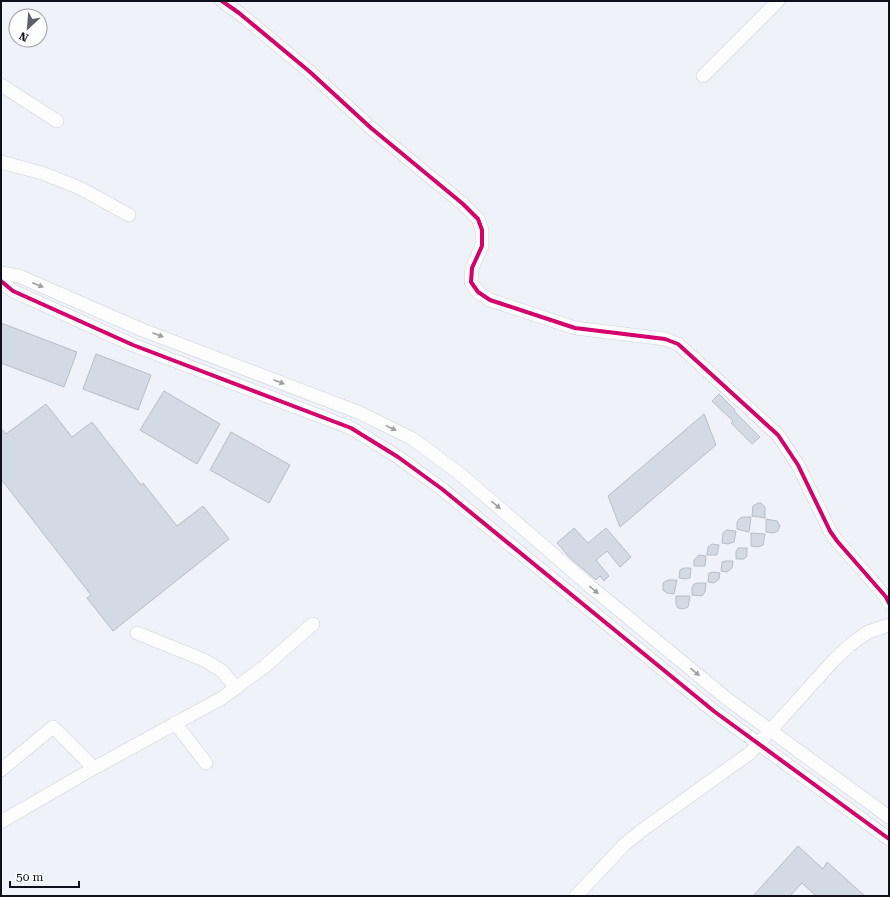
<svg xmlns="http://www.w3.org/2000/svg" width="890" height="897" viewBox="0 0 890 897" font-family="'Roboto Serif',serif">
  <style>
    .building { fill: #d4dae3; stroke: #b7bdc5 }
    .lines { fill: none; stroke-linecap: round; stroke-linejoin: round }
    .minor-casing { stroke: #ced0da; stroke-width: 14 }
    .minor { stroke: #fdfdfe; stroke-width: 13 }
    .cycleway-casing { stroke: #fefefe; stroke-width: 6 }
    .cycleway { stroke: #d6006c; stroke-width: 4 }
    .oneway { fill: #9d9fa4 }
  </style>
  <rect width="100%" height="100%" fill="#f0f2fa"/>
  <g class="building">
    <polygon points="1,323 77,352 64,387 1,363"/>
    <polygon points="96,354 151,375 138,410 83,389"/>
    <polygon points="164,391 220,424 197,464 140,430"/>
    <polygon points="719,394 735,410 734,411 760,437 752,444 731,423 733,421 712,401"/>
    <polygon points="46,404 72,437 92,422 141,485 143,483 177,526 203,506 229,539 113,631 87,598 91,595 1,479 1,428 6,434"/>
    <polygon points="704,414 716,445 620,527 608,496"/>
    <polygon points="231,432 290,465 269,503 210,470"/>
    <polygon points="758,503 761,503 765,507 765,518 752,516 753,506"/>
    <polygon points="743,517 751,517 749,532 737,529 737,522 740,518"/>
    <polygon points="766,519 777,521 780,526 778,531 773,533 766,532"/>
    <polygon points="574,528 588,543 606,528 631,557 620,567 607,551 596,560 609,576 604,581 600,576 596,580 570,558 557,543"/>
    <polygon points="727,530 736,531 734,542 728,544 722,543 723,533"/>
    <polygon points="751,533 765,534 763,545 758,547 751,546"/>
    <polygon points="712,544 719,545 717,555 707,555 708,547"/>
    <polygon points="738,548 747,548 747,556 744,559 736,559 736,552"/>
    <polygon points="699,555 706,556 705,566 694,566 694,560"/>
    <polygon points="726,561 733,561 732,568 727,572 721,571 722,562"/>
    <polygon points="684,568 691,568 690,578 685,579 679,578 680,570"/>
    <polygon points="713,572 720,573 719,579 714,583 708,582 709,573"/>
    <polygon points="668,580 677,580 674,594 667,593 663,590 663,583"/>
    <polygon points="698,583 706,583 705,592 702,596 692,595 692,588 694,584"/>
    <polygon points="676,596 690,596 688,607 683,609 678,608 676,604"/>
    <polygon points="798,846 823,869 827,862 865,896 816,896 802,883 790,896 753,896"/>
  </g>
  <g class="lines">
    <g class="minor-casing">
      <g id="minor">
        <polyline points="222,1 239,13 310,72 371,128 463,204 478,219 482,230 482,246 472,268 471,282 478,292 490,300 575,328 665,339 678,344 778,435 798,465 830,531 837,541 886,597 889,603"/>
        <polyline points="703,76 778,1"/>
        <polyline points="1,85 57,121"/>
        <polyline points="1,162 42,173 80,188 129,215"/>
        <polyline points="1,273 19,276 140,329 358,412 413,439 460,474 591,587 726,698 889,817"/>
        <polyline points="1,281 13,291 133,345 351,428 398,457 442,489 715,712 889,839"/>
        <polyline points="137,633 204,660 222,671 236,688"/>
        <polyline points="175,723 206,763"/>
        <polyline points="1,770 53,727 94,768"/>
        <polyline points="1,822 94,768 222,698 264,667 313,624"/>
        <polyline points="576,896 624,845 641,831 750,753 834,660 850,645 868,632 889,625"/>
      </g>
    </g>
    <use href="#minor" class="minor"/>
    <g class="cycleway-casing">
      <g id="cycleway">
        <polyline points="222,1 239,13 310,72 371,128 463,204 478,219 482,230 482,246 472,268 471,282 478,292 490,300 575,328 665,339 678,344 778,435 798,465 830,531 837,541 886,597 889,603"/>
        <polyline points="1,281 13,291 133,345 351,428 398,457 442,489 715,712 889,839"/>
      </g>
    </g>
    <use href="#cycleway" class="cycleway"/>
  </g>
  <defs><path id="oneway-solid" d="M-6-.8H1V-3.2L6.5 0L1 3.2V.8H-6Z"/></defs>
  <g class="oneway">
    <use href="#oneway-solid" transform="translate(38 285) rotate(23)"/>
    <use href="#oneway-solid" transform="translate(158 335) rotate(21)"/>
    <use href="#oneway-solid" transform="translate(279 382) rotate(21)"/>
    <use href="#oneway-solid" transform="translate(391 428) rotate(26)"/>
    <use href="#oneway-solid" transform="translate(496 505) rotate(41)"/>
    <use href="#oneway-solid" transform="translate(594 590) rotate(40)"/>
    <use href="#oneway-solid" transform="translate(695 672) rotate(39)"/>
  </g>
  <rect width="890" height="897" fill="none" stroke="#0e111d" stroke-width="4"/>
  <g transform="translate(28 28) rotate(206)"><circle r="19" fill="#fefefe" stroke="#9e9fa4"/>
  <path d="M0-3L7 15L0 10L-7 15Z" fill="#5d606a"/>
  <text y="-6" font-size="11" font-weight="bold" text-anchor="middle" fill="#0e111d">N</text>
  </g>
  <path d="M10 881v6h69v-6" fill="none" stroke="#0e111d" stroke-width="2"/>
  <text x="16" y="881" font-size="12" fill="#0e111d" stroke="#fefefe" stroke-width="3" paint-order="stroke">50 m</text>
</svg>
